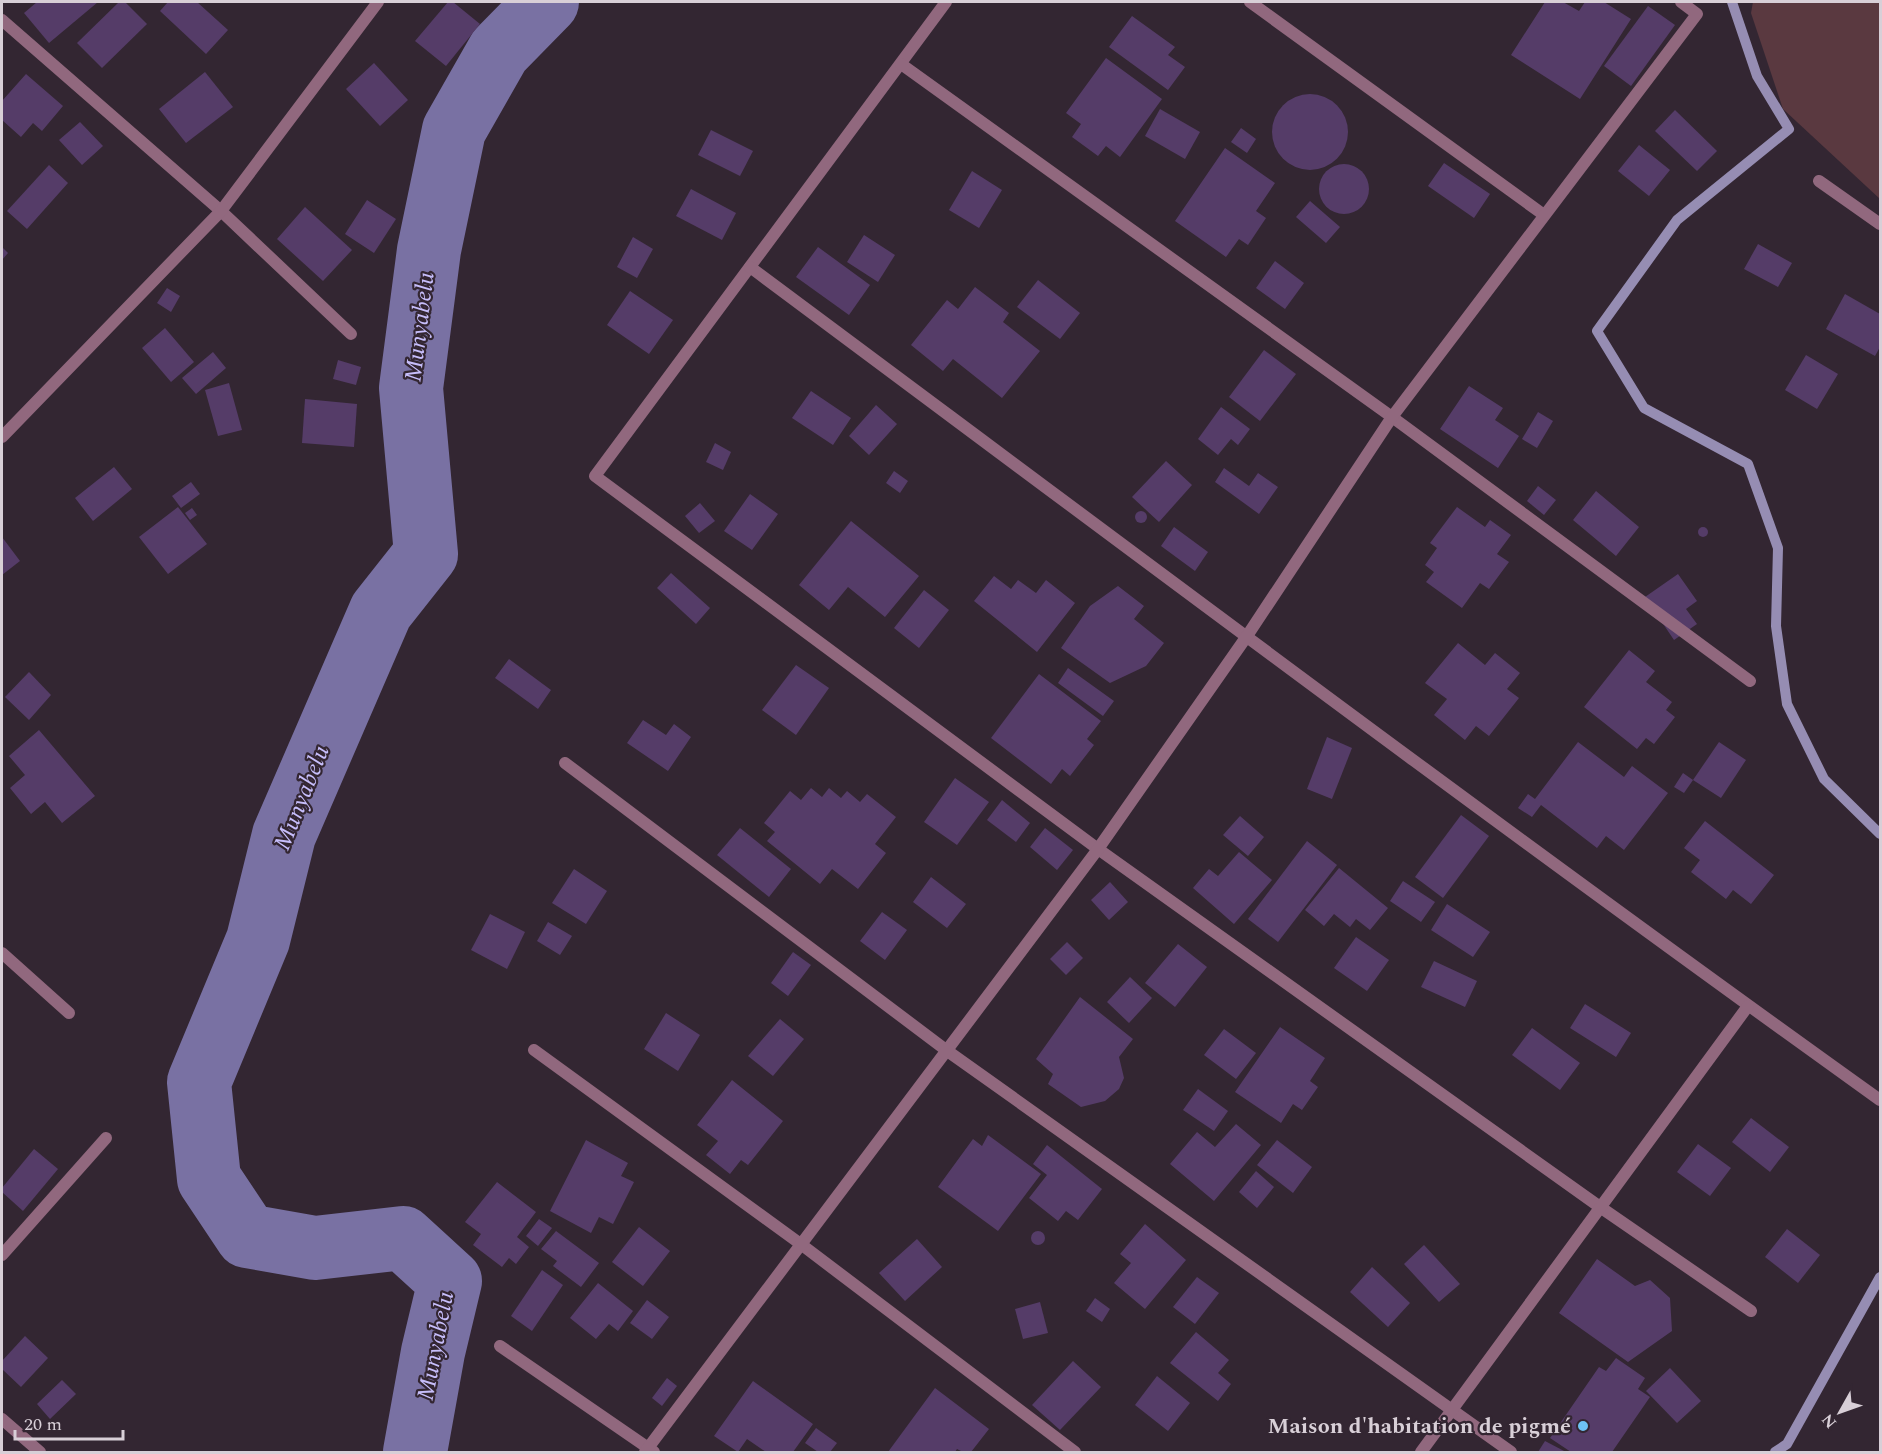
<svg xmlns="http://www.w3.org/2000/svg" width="1882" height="1454" viewBox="0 0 1882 1454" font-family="Spectral,serif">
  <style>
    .green { fill: #5a3940 }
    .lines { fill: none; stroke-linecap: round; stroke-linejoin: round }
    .stream { stroke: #968db3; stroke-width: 10 }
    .river { stroke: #7971a3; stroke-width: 64 }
    .building { fill: #553c68 }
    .minor { stroke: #91687e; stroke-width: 12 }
    .poi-dot { fill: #6dc2f3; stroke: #332632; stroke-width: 2 }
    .labels { text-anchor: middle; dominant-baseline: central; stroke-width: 4.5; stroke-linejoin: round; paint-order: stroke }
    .poi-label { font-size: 22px; font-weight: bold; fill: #d8cfd7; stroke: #332632; text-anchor: end }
    .water-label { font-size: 24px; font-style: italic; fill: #c7befb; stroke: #332632 }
  </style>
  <rect width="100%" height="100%" fill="#332632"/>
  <polygon class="green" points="1753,2 1880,2 1880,199 1783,109 1751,13"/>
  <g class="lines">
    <g class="stream">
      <polyline points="1732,2 1757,76 1789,129 1677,220 1597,331 1644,408 1748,464 1778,548 1776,626 1787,704 1824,779 1880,834"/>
      <polyline points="1775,1452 1787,1444 1880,1277"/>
    </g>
    <polyline class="river" points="415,1452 433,1352 450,1281 403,1238 315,1248 247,1236 209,1179 199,1082 258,940 284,835 381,611 426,554 411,388 429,250 454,130 499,51 547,2"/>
  </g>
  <g class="building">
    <polygon points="37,2 98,2 49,43 24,13"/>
    <polygon points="119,2 125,2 147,24 102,68 77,43"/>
    <polygon points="168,2 197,2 228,30 206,54 160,11"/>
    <polygon points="448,2 453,2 480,24 446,66 415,41"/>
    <polygon points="1545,2 1563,2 1579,11 1585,2 1604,2 1631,19 1580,99 1511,55"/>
    <polygon points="1648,6 1675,25 1631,86 1604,66"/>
    <polygon points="1132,16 1175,47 1168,55 1185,67 1168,90 1109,47"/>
    <polygon points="1106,58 1162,99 1120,157 1106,146 1098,156 1072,137 1081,124 1066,113"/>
    <polygon points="374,63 408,100 380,126 346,89"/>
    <polygon points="205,72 233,107 186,143 159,109"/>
    <polygon points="26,74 63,106 42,131 33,123 21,137 2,120 2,101"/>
    <circle cx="1310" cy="132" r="38"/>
    <polygon points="1160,109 1200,132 1185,159 1145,136"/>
    <polygon points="1675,110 1717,151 1697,171 1655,131"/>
    <polygon points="80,122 103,146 82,165 59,140"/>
    <polygon points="1241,128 1256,139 1247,153 1231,142"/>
    <polygon points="711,130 753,151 740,176 698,155"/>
    <polygon points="1639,145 1670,170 1649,196 1618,171"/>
    <polygon points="1225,148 1275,183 1256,211 1266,218 1248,245 1239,239 1226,257 1175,221"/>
    <polygon points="1444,163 1490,194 1474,218 1428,186"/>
    <circle cx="1344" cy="189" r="25"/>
    <polygon points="49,165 68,183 27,229 7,211"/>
    <polygon points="972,171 1002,190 979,228 949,210"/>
    <polygon points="691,189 736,213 722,240 676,216"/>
    <polygon points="367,200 396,219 374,253 345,234"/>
    <polygon points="1310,201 1340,227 1326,243 1296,217"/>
    <polygon points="305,207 352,250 323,281 277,239"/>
    <polygon points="864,235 895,255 878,282 847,262"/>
    <polygon points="633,237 653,249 637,278 617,267"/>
    <polygon points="1758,244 1792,263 1778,287 1744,269"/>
    <polygon points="2,247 8,253 2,260"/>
    <polygon points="818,247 870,285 849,315 796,277"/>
    <polygon points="1275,261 1304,283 1285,309 1256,288"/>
    <polygon points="1038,280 1080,313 1060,339 1017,307"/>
    <polygon points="975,287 1009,313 1003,322 1040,351 1002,398 953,359 943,371 911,345 947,300 958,309"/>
    <polygon points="167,288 180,296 171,312 157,303"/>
    <polygon points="630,291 673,320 649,354 607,325"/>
    <polygon points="1845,294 1880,314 1880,347 1875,356 1826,329"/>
    <polygon points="165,328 194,362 171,382 142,348"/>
    <polygon points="1264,350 1296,374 1260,421 1229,397"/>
    <polygon points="213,352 226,368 196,394 182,378"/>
    <polygon points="1806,355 1838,374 1817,409 1785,390"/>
    <polygon points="338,360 361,367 356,385 333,379"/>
    <polygon points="229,383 242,430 218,436 205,390"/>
    <polygon points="1469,386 1503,408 1495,420 1519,436 1498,468 1440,429"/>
    <polygon points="811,391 851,418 833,445 792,418"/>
    <polygon points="305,399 357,404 354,447 302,443"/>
    <polygon points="876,405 897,424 869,455 849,436"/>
    <polygon points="1221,407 1250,429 1238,445 1231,439 1218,455 1198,439"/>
    <polygon points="1538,412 1553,421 1537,448 1522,439"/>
    <polygon points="715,443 731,452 723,470 706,462"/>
    <polygon points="1166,461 1192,485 1159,522 1132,497"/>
    <polygon points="114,467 132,489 93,521 75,498"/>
    <polygon points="1224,468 1249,486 1258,473 1278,487 1259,514 1215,482"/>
    <polygon points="894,471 908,481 900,493 886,483"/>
    <polygon points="191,482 200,494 181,508 172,496"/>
    <polygon points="1538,486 1556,500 1544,515 1527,501"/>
    <polygon points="1596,491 1639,527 1616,556 1573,520"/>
    <polygon points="750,494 778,514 752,550 724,531"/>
    <polygon points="700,503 715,521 699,533 685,516"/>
    <polygon points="178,507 207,544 168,574 139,537"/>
    <polygon points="1457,507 1485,527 1490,520 1511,535 1497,554 1509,562 1489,589 1480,583 1462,608 1426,582 1434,572 1425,565 1437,548 1430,543"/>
    <polygon points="192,508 197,515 190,520 185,513"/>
    <circle cx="1141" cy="517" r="6"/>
    <polygon points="851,521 919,576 885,617 848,587 829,610 799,585"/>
    <circle cx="1703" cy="532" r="5"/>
    <polygon points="1174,527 1208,552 1195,571 1161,546"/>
    <polygon points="2,537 20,561 2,575"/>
    <polygon points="671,573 710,608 696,624 657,588"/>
    <polygon points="1678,574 1697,601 1686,609 1697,624 1674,640 1645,597"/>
    <polygon points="994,576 1011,589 1018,580 1036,593 1046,580 1075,603 1037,652 974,601"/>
    <polygon points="1118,586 1144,606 1134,619 1164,643 1146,666 1110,683 1061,648 1090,606"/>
    <polygon points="924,590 949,610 919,648 894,628"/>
    <polygon points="1458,643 1485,665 1495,653 1520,673 1507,689 1519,698 1489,736 1476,726 1465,740 1434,715 1447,699 1425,683"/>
    <polygon points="1629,650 1655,671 1646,682 1672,702 1666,710 1675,717 1654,744 1646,738 1637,749 1584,707"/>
    <polygon points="509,659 551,690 538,709 495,678"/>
    <polygon points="796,665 829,688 796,735 762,710"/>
    <polygon points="1068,668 1114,701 1103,716 1058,683"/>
    <polygon points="29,672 51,695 29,720 5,697"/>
    <polygon points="1039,674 1101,721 1087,739 1094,745 1070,776 1062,769 1051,784 991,738"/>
    <polygon points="643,720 666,735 674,724 691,737 668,771 627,743"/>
    <polygon points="39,730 95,796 62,823 45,802 31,814 10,788 25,775 9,756"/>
    <polygon points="1327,737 1352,748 1332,799 1307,789"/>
    <polygon points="1578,742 1624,777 1632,766 1668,793 1624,850 1606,836 1597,848 1541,805 1532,817 1518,808 1528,794 1535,799"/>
    <polygon points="1719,742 1746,760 1721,798 1693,780"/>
    <polygon points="1683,773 1693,780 1684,793 1674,787"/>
    <polygon points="955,778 989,802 957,845 924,822"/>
    <polygon points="811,788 822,797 829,788 841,798 847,791 860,802 867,794 896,817 875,844 886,853 858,889 832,869 820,884 767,841 775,832 764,823 790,791 801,800"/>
    <polygon points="1002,800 1030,823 1016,842 987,820"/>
    <polygon points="1461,815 1489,836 1443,898 1415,877"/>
    <polygon points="1240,816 1264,837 1248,856 1223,835"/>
    <polygon points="1705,821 1774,875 1751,904 1733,890 1726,899 1691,872 1700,860 1684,848"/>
    <polygon points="740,828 791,869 769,897 717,855"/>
    <polygon points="1045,828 1073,850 1057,870 1030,847"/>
    <polygon points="1307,841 1337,865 1278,942 1248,919"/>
    <polygon points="1239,852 1272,880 1234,924 1193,888 1209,869 1218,876"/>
    <polygon points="1339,868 1388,908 1370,930 1356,919 1350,927 1334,914 1324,926 1305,910"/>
    <polygon points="574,869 607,891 586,924 552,903"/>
    <polygon points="931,877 966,904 947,928 913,902"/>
    <polygon points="1403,881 1435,902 1421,922 1390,901"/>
    <polygon points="1110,882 1128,902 1109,920 1091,900"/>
    <polygon points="1447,904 1490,932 1473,957 1431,930"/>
    <polygon points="882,912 907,930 885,960 860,941"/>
    <polygon points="490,914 525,932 507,969 471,950"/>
    <polygon points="548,922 572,936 560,955 537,941"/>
    <polygon points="1356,937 1389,960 1367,991 1334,968"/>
    <polygon points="1067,942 1083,958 1066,975 1050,959"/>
    <polygon points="1178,944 1207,967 1175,1007 1145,983"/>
    <polygon points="793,952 811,965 788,996 771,983"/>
    <polygon points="1434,961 1477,981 1465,1007 1421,987"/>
    <polygon points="1130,977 1152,998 1129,1023 1107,1002"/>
    <polygon points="1080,997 1133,1039 1119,1057 1124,1078 1119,1089 1105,1101 1081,1107 1048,1084 1053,1074 1036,1059"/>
    <polygon points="1585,1004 1631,1033 1616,1057 1570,1028"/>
    <polygon points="666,1013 700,1035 678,1071 644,1049"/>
    <polygon points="780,1019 804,1039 773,1076 748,1056"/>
    <polygon points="1280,1027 1325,1058 1310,1081 1318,1087 1302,1110 1293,1104 1281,1123 1235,1092"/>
    <polygon points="1532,1028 1580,1063 1560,1090 1512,1055"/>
    <polygon points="1224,1029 1256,1053 1236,1079 1204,1055"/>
    <polygon points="732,1080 783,1121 748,1165 741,1160 730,1174 706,1155 718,1141 697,1125"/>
    <polygon points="1198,1089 1228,1111 1214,1131 1183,1110"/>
    <polygon points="1751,1118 1789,1147 1770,1172 1732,1142"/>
    <polygon points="1236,1124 1261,1145 1214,1201 1170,1164 1197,1132 1215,1147"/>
    <polygon points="988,1135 1041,1174 998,1231 938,1187 973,1139 982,1146"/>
    <polygon points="586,1140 628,1163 621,1176 634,1182 613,1224 599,1217 591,1233 550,1211"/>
    <polygon points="1277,1140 1312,1167 1293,1193 1257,1165"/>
    <polygon points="1698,1144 1731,1168 1710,1196 1677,1172"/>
    <polygon points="1047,1145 1102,1189 1078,1220 1066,1211 1058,1221 1029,1198 1047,1175 1033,1164"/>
    <polygon points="34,1149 58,1169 23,1211 2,1192 2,1188"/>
    <polygon points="1256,1171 1274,1187 1257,1208 1239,1192"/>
    <polygon points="497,1182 536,1212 517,1237 529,1247 516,1264 509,1258 502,1267 473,1245 481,1234 465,1222"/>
    <polygon points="539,1219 552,1228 538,1246 526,1236"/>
    <polygon points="1145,1224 1186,1260 1145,1309 1114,1283 1131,1263 1120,1254"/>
    <polygon points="639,1227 670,1251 643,1286 612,1262"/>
    <polygon points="1787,1229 1820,1255 1798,1283 1765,1257"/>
    <polygon points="556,1231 599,1263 581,1287 553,1266 557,1261 541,1249"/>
    <circle cx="1038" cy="1238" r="7"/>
    <polygon points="917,1239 942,1267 905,1301 879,1273"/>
    <polygon points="1424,1245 1460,1284 1439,1302 1404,1264"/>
    <polygon points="1597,1259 1635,1286 1650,1280 1670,1298 1672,1331 1628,1362 1559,1313"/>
    <polygon points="1372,1267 1410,1303 1388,1327 1350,1292"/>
    <polygon points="542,1270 563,1285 532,1331 511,1316"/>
    <polygon points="1197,1277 1219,1293 1195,1324 1173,1307"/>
    <polygon points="598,1283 633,1311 618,1331 609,1324 596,1339 570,1318"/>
    <polygon points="1095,1298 1110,1309 1102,1322 1086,1311"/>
    <polygon points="647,1300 669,1317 652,1339 630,1323"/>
    <polygon points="1040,1302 1048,1333 1023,1339 1015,1309"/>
    <polygon points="1196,1332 1229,1360 1218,1373 1231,1384 1218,1401 1170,1363"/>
    <polygon points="25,1336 48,1358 21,1387 2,1369 2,1361"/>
    <polygon points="1616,1358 1645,1378 1638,1389 1650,1397 1612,1452 1571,1452 1550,1438 1599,1367 1606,1371"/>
    <polygon points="1073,1361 1101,1387 1060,1430 1032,1405"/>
    <polygon points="1670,1368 1701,1401 1677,1423 1646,1391"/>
    <polygon points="1157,1376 1190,1403 1168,1431 1135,1405"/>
    <polygon points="667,1378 677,1386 662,1406 652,1398"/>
    <polygon points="62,1380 76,1394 50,1419 37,1404"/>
    <polygon points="753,1381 813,1424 793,1452 766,1452 747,1439 738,1452 714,1436"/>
    <polygon points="935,1388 989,1429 971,1452 963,1452 957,1449 955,1452 888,1452"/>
    <polygon points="816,1428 837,1443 830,1452 818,1452 805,1443"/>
    <polygon points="1545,1441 1566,1452 1538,1452"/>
  </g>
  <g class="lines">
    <g class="minor">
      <polyline points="946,2 595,476 1098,849 1600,1207 1751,1311"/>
      <polyline points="1250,2 1544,215"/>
      <polyline points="2,20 221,211 351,334"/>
      <polyline points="901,64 1392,417 1750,681"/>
      <polyline points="1819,181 1880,224"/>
      <path d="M 750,267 C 1125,546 1500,828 1880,1100"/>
      <polyline points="2,437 221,211 378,2"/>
      <polyline points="565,763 946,1050 1511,1452"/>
      <polyline points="2,953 69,1013"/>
      <polyline points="534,1050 802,1245 1075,1452"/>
      <polyline points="2,1255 106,1138"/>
      <polyline points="500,1346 654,1452"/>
      <polyline points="2,1419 40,1452"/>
      <polyline points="645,1452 1098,849 1247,636 1392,417 1697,14 1681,2"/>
      <polyline points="1421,1452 1748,1006"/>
    </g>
  </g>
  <circle class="poi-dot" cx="1583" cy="1426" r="6"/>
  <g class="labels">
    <g class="poi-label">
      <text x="1571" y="1426">Maison d'habitation de pigmé</text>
    </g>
    <g class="water-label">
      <text transform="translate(420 327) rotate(-83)">Munyabelu</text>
      <text transform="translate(302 798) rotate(-68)">Munyabelu</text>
      <text transform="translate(436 1346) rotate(-79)">Munyabelu</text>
    </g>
  </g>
  <rect width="1882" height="1454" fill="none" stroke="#d8cfd7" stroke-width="6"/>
  <g transform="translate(1840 1412) rotate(230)" stroke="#332632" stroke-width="4.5" paint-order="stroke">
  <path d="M0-4.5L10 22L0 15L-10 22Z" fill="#d8cfd7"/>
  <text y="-9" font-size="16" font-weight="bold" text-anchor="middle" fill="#d8cfd7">N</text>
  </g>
  <path d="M15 1430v9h108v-9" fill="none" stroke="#d8cfd7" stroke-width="3"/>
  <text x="24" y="1430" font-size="18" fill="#d8cfd7" stroke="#332632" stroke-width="4.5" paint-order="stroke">20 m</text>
</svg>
